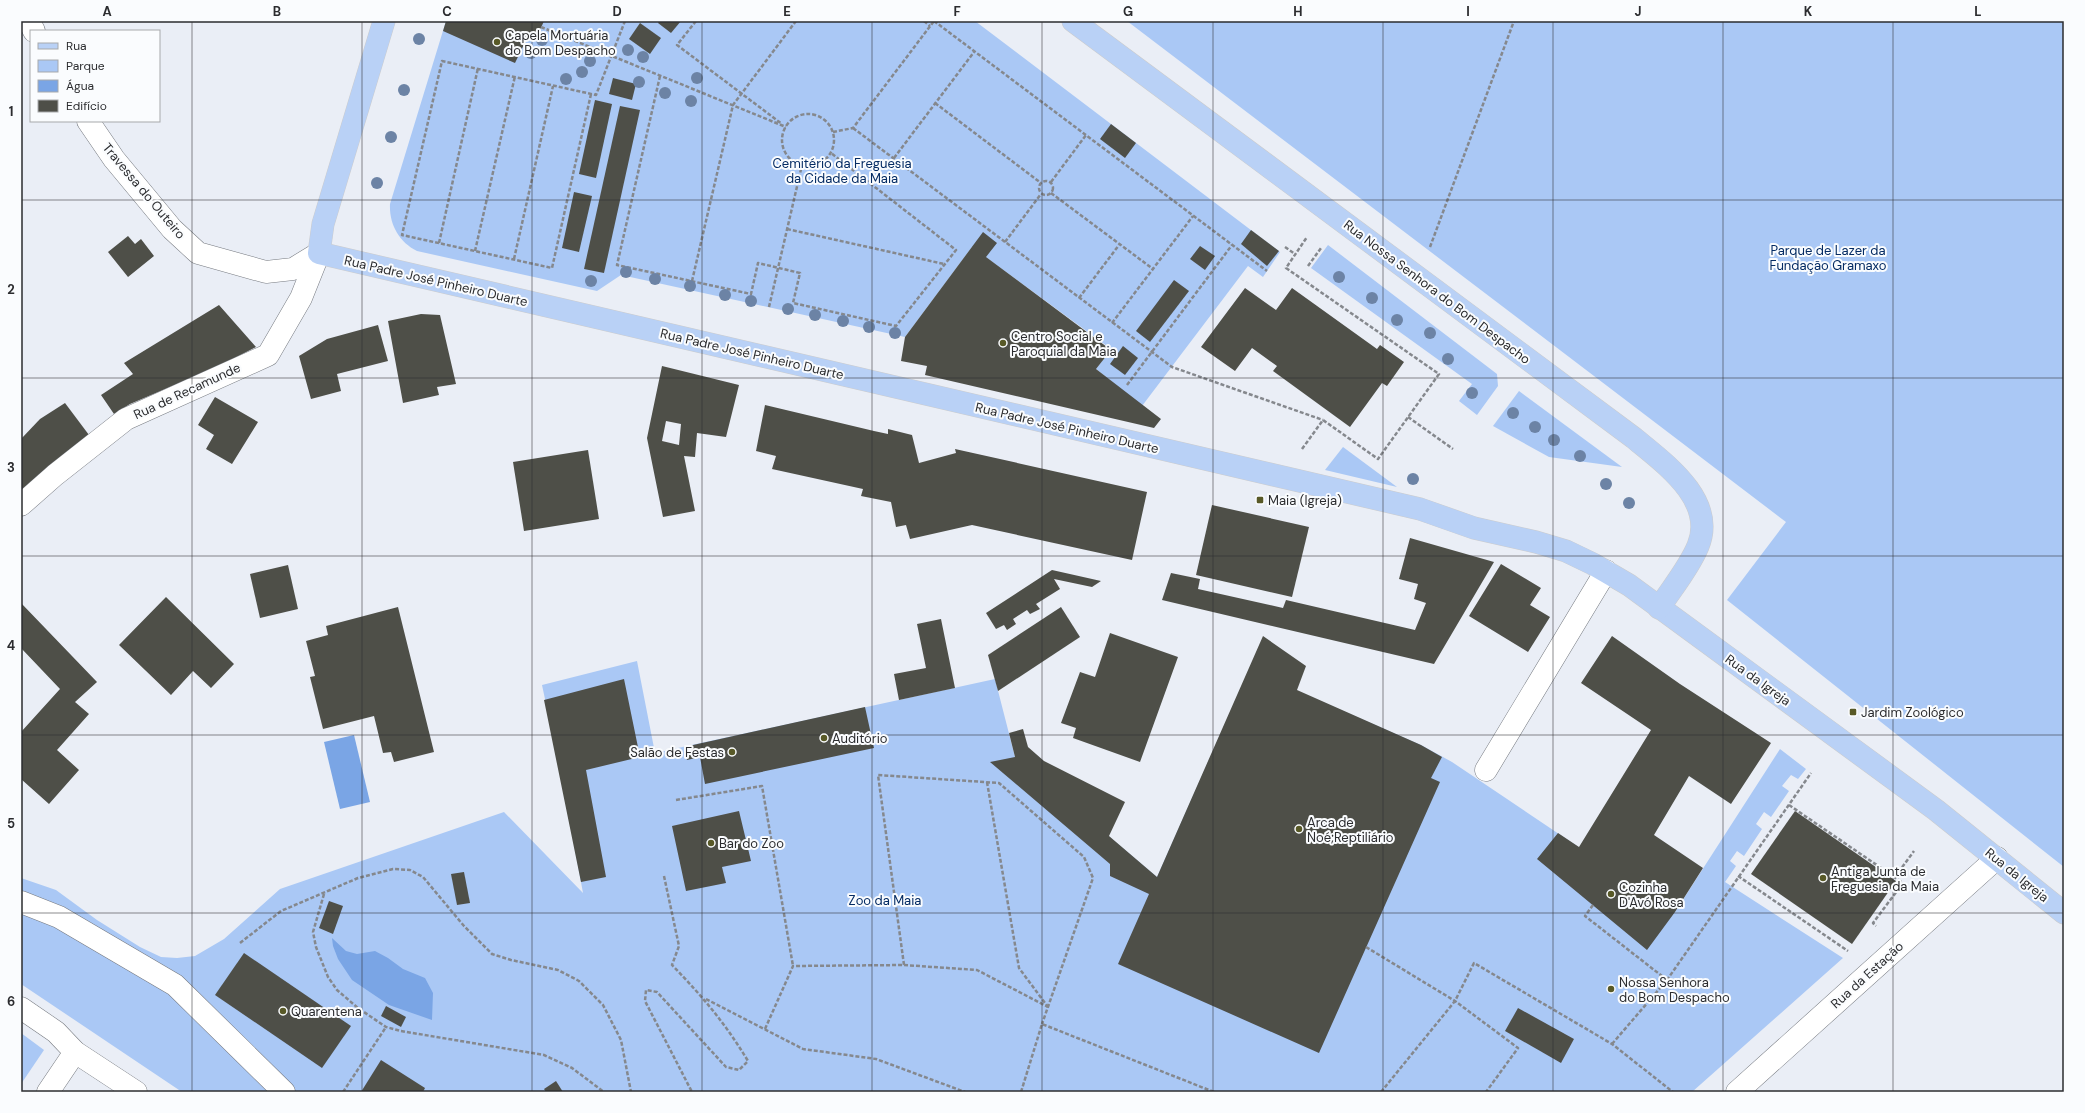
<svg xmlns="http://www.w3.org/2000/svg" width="2085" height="1113" viewBox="0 0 2085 1113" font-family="'DM Sans',sans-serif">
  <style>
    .green { fill: #aac8f5 }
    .water { fill: #7aa5e5 }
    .building { fill: #4e4f48; fill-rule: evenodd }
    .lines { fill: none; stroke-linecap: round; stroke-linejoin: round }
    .minor-casing { stroke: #767a80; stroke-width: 23 }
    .major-casing { stroke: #cccccd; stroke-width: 23 }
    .path { stroke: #85888d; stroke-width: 2.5; stroke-dasharray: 4 2; stroke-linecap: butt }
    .minor { stroke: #fff; stroke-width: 22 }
    .major { stroke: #b9d1f6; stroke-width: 22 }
    .tree { fill: #6c83a5 }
    .grid { fill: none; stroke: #2b2c2f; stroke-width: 1; stroke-opacity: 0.55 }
    .poi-dot { fill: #585927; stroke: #fafcfe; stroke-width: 1.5 }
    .labels { text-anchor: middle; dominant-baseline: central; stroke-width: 4; stroke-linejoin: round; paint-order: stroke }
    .poi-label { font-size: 13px; fill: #2b2c2f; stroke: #fafcfe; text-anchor: start }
    .park-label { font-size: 13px; fill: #042b63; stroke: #fafcfe }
    .street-label { font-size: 13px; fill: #2b2c2f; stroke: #fafcfe }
    .neatline { fill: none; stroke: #2b2c2f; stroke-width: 1.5 }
    .grid-label { font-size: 13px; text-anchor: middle; font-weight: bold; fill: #2b2c2f }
  </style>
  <rect width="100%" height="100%" fill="#eaeef6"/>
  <g class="green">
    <path d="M 446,21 L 975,21 L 1280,252 L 1263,277 L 1248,266 L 1142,406 L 1096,369 L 1111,349 L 972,247 L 905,337 L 621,275 L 597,291 L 417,251 C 399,242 389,224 390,204 Z"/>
    <polygon points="1127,21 2064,21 2064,867 1727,600 1786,522"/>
    <polygon points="1328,245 1497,374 1498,386 1477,415 1459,401 1472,384 1311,268"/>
    <polygon points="1519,391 1622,467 1549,457 1493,426"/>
    <polygon points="1343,447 1397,487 1325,470"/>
    <polygon points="637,661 655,753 995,679 1015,757 1157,877 1249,670 1421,745 1452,762 1675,912 1780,749 1806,769 1798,779 1791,775 1782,786 1789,791 1771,817 1764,812 1756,824 1762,829 1744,856 1737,851 1730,861 1736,866 1725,882 1843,958 1692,1092 182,1092 21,984 21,878 56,890 97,920 140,947 161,957 177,958 195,956 224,939 280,889 504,812 583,893 561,774 542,685"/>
    <polygon points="21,1033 44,1050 21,1084"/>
  </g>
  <g class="water">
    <polygon points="354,735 370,802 340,809 324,742"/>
    <polygon points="332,938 346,951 357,954 375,951 388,958 403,969 425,978 433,993 432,1020 389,1005 352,980 338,959 333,946"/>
  </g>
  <g class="building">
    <polygon points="446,21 544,21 537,37 529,34 515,63 443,31"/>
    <polygon points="659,21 681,21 671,33 658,23"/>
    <polygon points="640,23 661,38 650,54 629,39"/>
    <polygon points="613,78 636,84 632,100 609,94"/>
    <polygon points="595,100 612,104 596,178 579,174"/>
    <polygon points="620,106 640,110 604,273 584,269"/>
    <polygon points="1111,124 1136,143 1125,158 1100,139"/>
    <polygon points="574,192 592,196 579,252 562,248"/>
    <polygon points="1251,230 1279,251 1267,266 1241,244"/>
    <polygon points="983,232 997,243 986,257 1111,350 1096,369 1161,419 1154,428 925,375 927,366 901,361 905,337"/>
    <polygon points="128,236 135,244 141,239 154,256 128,277 108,252"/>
    <polygon points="1200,246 1215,256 1205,270 1190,259"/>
    <polygon points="1174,280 1189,291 1150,342 1136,331"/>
    <polygon points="1245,288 1276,310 1292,288 1377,349 1380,345 1404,362 1387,386 1382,383 1350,427 1273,371 1277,366 1252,348 1235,371 1201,347"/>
    <polygon points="219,305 256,347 217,367 130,404 114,414 101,395 133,374 124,363"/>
    <polygon points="421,314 440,315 456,384 437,387 439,395 403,403 388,321"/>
    <polygon points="378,325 388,361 337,374 341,391 311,399 299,356 327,339"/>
    <polygon points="1123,346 1138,358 1125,375 1110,364"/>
    <path d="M 662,366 L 739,385 L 726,437 L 697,433 L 695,457 L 684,456 L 695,511 L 663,517 L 647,438 ZM 666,421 L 681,424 L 679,445 L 662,441 Z"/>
    <polygon points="215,397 258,422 232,464 206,449 214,435 198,425"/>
    <polygon points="65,403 89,435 21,496 21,439 40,419"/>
    <polygon points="765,405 874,431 888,434 888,429 912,435 919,463 956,453 955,449 1147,492 1132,560 972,525 910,539 906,525 896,527 891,502 861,496 863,489 772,469 776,456 756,451"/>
    <polygon points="588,450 599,519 524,531 513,462"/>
    <polygon points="1212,505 1309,527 1292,597 1196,575"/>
    <polygon points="1410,538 1494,562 1434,664 1162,600 1171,573 1200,579 1198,589 1283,608 1286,600 1415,630 1426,603 1414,599 1418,584 1399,579"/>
    <polygon points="1501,564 1541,588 1530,605 1550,617 1528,652 1469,616"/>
    <polygon points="288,565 298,609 260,618 250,574"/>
    <polygon points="1052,570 1101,581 1092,587 1054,579 1060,589 1036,604 1040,609 1030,614 1027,610 1013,619 1016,624 1007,630 1004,625 996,629 986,613"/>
    <polygon points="166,597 234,664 211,688 193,671 171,695 119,645"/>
    <polygon points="21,603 97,682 75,702 89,714 57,750 79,770 49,804 21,779 21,732 60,689 21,648"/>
    <polygon points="398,607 434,752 394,762 391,752 383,753 374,716 323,729 310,677 315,676 306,641 328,635 326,626"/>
    <polygon points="1061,607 1080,637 998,691 988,655"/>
    <polygon points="941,619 955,688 899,700 894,674 926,668 917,624"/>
    <polygon points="1110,633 1178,657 1140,762 1073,738 1076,728 1061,723 1080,672 1095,677"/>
    <polygon points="1263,636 1306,666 1297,690 1421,745 1442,757 1431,778 1440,782 1319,1053 1118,964 1149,894 1110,876 1110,864 990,762 1015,757 1009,733 1023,729 1028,747 1044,761 1125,802 1109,836 1157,877"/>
    <polygon points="1612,636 1680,684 1771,743 1731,804 1689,776 1654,835 1703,868 1675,912 1647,950 1537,859 1558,833 1579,847 1651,730 1581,683"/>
    <polygon points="624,679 640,757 586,770 606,877 581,882 544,700"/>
    <polygon points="865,707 874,748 705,784 700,757 687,760 684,747"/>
    <polygon points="739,811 751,861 722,867 726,883 686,891 672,826"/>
    <polygon points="1795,811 1896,881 1852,944 1751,874"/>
    <polygon points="464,872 470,903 457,905 451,874"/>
    <polygon points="329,901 343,906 333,934 319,928"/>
    <polygon points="244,953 351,1026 322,1068 215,995"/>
    <polygon points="386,1006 406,1017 401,1027 381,1016"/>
    <polygon points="1518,1008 1574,1039 1561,1063 1505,1031"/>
    <polygon points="381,1060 425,1088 423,1092 361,1092"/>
    <polygon points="556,1081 563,1092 546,1092 544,1089"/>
  </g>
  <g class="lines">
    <g class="minor-casing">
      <g id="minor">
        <polyline points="29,21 34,31"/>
        <polyline points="88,121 114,159 172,229 198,253 266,272 293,269 319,253"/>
        <polyline points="21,505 55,475 126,419 268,355 301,298 319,253"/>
        <polyline points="1486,770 1606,571"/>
        <polyline points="21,902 59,917 175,985 284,1092"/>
        <polyline points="21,1008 56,1032 75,1052"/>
        <polyline points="48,1092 75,1052 136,1092"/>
        <polyline points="1737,1092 1997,858"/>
      </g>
    </g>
    <g class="major-casing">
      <g id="major">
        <polyline points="384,21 323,224 319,253 1420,509 1474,528 1536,542 1566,551 1593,564 1629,585 1936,810 2064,913"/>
        <path d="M 1073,21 L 1634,438 C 1664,463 1717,500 1698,546 C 1689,568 1672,588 1659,608"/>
      </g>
    </g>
    <g class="path">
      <polyline points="696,21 677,45 782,124"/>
      <polyline points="924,21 930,26"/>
      <polyline points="934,21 1267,271"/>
      <polyline points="541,27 786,127"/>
      <polyline points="660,76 617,265 751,294 758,263 800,273 793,303 896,326 956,250 831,153"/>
      <polyline points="591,94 552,268 402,235 442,61 596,95 625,21"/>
      <polyline points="935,103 1041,183"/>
      <circle cx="808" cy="140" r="26"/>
      <polyline points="853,128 1172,367 1323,420"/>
      <polyline points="833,132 853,128 934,21"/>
      <polyline points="894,158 974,52"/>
      <circle cx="1046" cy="188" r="7"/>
      <polyline points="1051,182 1086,135"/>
      <polyline points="1051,193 1153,269"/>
      <polyline points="787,229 944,264"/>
      <polyline points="1005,242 1041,194"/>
      <polyline points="439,243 478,68"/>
      <polyline points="1285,247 1295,254"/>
      <polyline points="1430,247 1514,21"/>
      <polyline points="475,251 515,76"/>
      <polyline points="514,259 553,86"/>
      <polyline points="1308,266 1321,248"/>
      <polyline points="692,281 733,105 796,21"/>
      <polyline points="1079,298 1119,245"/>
      <polyline points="769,307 802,165"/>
      <polyline points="1112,323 1193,216"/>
      <polyline points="1127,385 1232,245"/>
      <polyline points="1408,417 1453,449"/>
      <polyline points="1302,449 1323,420 1378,459 1439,374 1286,268 1307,237"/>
      <polyline points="987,782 1019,968 1048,1007"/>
      <polyline points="676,800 762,786 793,966"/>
      <polyline points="1789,805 1903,883 1873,923 1876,926"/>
      <path d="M 664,876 L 679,946 L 672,965 C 703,997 725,1023 748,1061 L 739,1070 L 726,1067 L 657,992 L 646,990 L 645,1001 L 692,1092"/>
      <polyline points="1738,876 1848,951"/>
      <polyline points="1895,877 1914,851"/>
      <polyline points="324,894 313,932 316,947 328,977 337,990 358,1008 386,1027 401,1031 544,1055 572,1068 604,1092"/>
      <polyline points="1593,905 1585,916 1667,980"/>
      <polyline points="240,943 281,911 358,878 393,869 410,870 423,877 464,926 492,954 511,960 558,970 579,981 603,1005 621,1040 631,1092"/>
      <polyline points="1366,947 1455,1001 1518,1048 1486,1092"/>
      <polyline points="904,965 977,970 1048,1007"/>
      <polyline points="706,999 803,1049 876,1059 965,1092"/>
      <polyline points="765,1029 793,966 904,965 878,775 999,783 1084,857 1093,878 1042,1024"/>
      <polyline points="1612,1044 1667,980 1811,773"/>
      <polyline points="343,1092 386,1027"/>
      <polyline points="1021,1092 1042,1024 1214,1092"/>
      <polyline points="1381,1092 1455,1001 1474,963 1612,1044 1673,1092"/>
    </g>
    <use href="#minor" class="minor"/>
    <use href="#major" class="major"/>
  </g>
  <g class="tree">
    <circle cx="419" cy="39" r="6"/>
    <circle cx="542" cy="40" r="6"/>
    <circle cx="628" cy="50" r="6"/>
    <circle cx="531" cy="53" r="6"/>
    <circle cx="643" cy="57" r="6"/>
    <circle cx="590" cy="61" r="6"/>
    <circle cx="582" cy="72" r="6"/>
    <circle cx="697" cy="78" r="6"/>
    <circle cx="566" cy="79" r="6"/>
    <circle cx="639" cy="82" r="6"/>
    <circle cx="404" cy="90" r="6"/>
    <circle cx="665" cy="93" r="6"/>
    <circle cx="691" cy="101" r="6"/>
    <circle cx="391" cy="137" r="6"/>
    <circle cx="377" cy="183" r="6"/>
    <circle cx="626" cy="272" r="6"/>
    <circle cx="1339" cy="277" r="6"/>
    <circle cx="655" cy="279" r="6"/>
    <circle cx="591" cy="281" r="6"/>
    <circle cx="690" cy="286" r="6"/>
    <circle cx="725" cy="295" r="6"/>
    <circle cx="1372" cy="298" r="6"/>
    <circle cx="751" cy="301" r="6"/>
    <circle cx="788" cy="309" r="6"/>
    <circle cx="815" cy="315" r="6"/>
    <circle cx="1397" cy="320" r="6"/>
    <circle cx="843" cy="321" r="6"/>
    <circle cx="869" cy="327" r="6"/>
    <circle cx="895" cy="333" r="6"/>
    <circle cx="1430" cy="333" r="6"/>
    <circle cx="1448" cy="359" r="6"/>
    <circle cx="1472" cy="393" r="6"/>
    <circle cx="1513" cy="413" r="6"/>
    <circle cx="1535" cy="427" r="6"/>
    <circle cx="1554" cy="440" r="6"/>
    <circle cx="1580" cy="456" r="6"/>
    <circle cx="1413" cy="479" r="6"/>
    <circle cx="1606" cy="484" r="6"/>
    <circle cx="1629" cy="503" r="6"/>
  </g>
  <path class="grid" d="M 192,21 L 192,1092M 362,21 L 362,1092M 532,21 L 532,1092M 702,21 L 702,1092M 872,21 L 872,1092M 1042,21 L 1042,1092M 1213,21 L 1213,1092M 1383,21 L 1383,1092M 1553,21 L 1553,1092M 1723,21 L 1723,1092M 1893,21 L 1893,1092M 21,200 L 2064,200M 21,378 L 2064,378M 21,556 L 2064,556M 21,735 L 2064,735M 21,913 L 2064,913"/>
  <g class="poi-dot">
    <circle cx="497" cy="42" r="4"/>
    <circle cx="1003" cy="343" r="4"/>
    <rect x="1256" y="496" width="8" height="8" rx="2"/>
    <rect x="1849" y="708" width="8" height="8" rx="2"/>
    <circle cx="824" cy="738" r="4"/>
    <circle cx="732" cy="752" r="4"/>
    <circle cx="1299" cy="829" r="4"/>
    <circle cx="711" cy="843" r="4"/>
    <circle cx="1823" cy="878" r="4"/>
    <circle cx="1611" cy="894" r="4"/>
    <circle cx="1611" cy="989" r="4"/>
    <circle cx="283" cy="1011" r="4"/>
  </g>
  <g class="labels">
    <g class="poi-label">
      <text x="505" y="35">Capela Mortuária<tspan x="505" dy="15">do Bom Despacho</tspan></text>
      <text x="1011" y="336">Centro Social e<tspan x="1011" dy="15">Paroquial da Maia</tspan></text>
      <text x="1268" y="500">Maia (Igreja)</text>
      <text x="1861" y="712">Jardim Zoológico</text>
      <text x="832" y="738">Auditório</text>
      <text x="724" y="752" text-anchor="end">Salão de Festas</text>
      <text x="1307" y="822">Arca de<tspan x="1307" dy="15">Noé;Reptiliário</tspan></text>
      <text x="719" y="843">Bar do Zoo</text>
      <text x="1831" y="871">Antiga Junta de<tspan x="1831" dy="15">Freguesia da Maia</tspan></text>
      <text x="1619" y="887">Cozinha<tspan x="1619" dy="15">D'Avó Rosa</tspan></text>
      <text x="1619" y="982">Nossa Senhora<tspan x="1619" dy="15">do Bom Despacho</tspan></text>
      <text x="291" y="1011">Quarentena</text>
    </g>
    <g class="park-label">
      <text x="842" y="163">Cemitério da Freguesia<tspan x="842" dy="15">da Cidade da Maia</tspan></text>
      <text x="1828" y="250">Parque de Lazer da<tspan x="1828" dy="15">Fundação Gramaxo</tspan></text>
      <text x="885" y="900">Zoo da Maia</text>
    </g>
    <g class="street-label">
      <text transform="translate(144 191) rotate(50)">Travessa do Outeiro</text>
      <text transform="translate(436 281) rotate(13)">Rua Padre José Pinheiro Duarte</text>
      <text transform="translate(1437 292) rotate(37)">Rua Nossa Senhora do Bom Despacho</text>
      <text transform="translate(752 354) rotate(13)">Rua Padre José Pinheiro Duarte</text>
      <text transform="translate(187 391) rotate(-25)">Rua de Recamunde</text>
      <text transform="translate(1067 428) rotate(13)">Rua Padre José Pinheiro Duarte</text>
      <text transform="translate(1758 680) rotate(36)">Rua da Igreja</text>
      <text transform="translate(2017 875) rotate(39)">Rua da Igreja</text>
      <text transform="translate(1867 975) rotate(-42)">Rua da Estação</text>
    </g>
  </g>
  <rect width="2085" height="1113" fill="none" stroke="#fafcfe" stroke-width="44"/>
  <rect x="30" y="30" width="130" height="92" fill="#fafcfe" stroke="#a7a9ab"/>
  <rect x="38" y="43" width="20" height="6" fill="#b9d1f6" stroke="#a7a9ab"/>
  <text x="66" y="50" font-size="12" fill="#2b2c2f">Rua</text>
  <rect x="38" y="60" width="20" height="12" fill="#aac8f5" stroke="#a7a9ab"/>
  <text x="66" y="70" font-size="12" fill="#2b2c2f">Parque</text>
  <rect x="38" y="80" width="20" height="12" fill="#7aa5e5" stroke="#a7a9ab"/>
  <text x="66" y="90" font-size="12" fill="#2b2c2f">Água</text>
  <rect x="38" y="100" width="20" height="12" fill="#4e4f48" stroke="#a7a9ab"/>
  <text x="66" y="110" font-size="12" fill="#2b2c2f">Edifício</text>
  <rect x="22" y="22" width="2041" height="1069" class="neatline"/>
  <g class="grid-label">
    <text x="107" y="16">A</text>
    <text x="277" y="16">B</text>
    <text x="447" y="16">C</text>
    <text x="617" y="16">D</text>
    <text x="787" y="16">E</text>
    <text x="957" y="16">F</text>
    <text x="1128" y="16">G</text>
    <text x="1298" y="16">H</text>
    <text x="1468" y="16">I</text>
    <text x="1638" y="16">J</text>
    <text x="1808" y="16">K</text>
    <text x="1978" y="16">L</text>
    <text x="11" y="116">1</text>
    <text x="11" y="294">2</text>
    <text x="11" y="472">3</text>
    <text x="11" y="650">4</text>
    <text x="11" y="828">5</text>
    <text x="11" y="1006">6</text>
  </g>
</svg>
